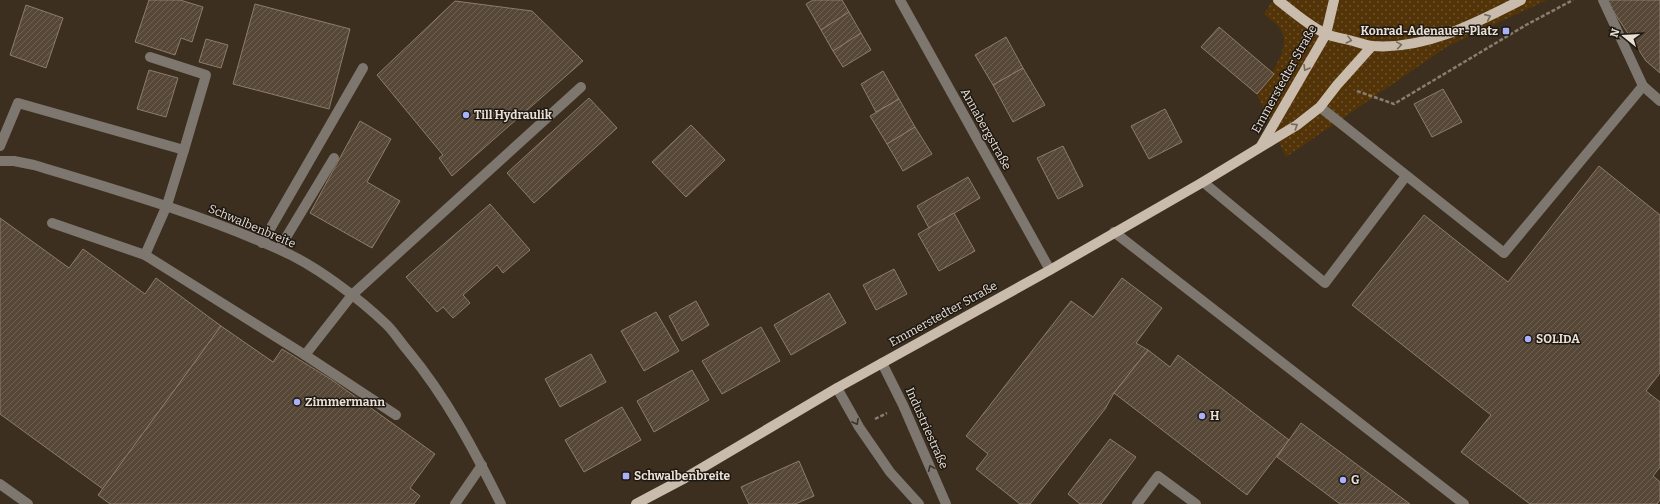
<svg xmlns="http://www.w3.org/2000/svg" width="1660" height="504" viewBox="0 0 1660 504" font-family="Bitter,serif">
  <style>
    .green { fill: url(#green-dots) }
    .building { fill: url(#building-hatch); stroke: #8c7c6b }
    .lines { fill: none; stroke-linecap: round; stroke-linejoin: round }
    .path { stroke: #897d70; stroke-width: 2.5; stroke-dasharray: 4 2; stroke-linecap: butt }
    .minor { stroke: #7e776f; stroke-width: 10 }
    .major { stroke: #cabcac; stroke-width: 10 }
    .oneway { stroke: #746a5e }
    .oneway2 { stroke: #3b342d }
    .poi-dot { fill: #a9b0fc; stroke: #1e1811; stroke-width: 1.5 }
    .labels { text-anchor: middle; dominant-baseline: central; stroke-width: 3; stroke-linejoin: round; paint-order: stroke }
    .poi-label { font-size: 12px; font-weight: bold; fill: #e8dfd6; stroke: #1e1811; text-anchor: start }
    .street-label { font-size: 12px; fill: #e8dfd6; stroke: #1e1811 }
  </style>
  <defs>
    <pattern id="green-dots" width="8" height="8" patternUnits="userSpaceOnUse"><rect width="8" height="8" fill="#533408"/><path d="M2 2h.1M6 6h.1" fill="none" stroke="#6c512b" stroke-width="1.8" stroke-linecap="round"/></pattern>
    <pattern id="building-hatch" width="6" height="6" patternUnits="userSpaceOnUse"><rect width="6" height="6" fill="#564737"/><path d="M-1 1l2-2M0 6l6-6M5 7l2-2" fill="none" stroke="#6e6153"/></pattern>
  </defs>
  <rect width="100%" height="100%" fill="#3c2f1f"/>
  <path class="green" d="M 1273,0 L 1547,0 L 1448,46 L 1286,157 L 1257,94 C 1267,79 1294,47 1280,29 C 1276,23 1269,19 1264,14 Z"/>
  <g class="building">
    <polygon points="149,0 180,0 203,7 192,42 181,38 175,55 135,42"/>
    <polygon points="813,0 842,0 849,12 821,30 806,4"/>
    <polygon points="1606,0 1660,0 1660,73 1646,61"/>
    <polygon points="455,1 532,11 583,61 452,176 439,158 443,155 377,75"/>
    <polygon points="255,4 350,29 329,109 233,84"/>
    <polygon points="26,5 63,18 46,68 10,55"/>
    <polygon points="849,12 861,33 833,51 821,30"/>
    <polygon points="1219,27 1274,74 1257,94 1201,47"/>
    <polygon points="861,33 871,50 843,67 833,51"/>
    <polygon points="1006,37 1023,68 993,85 975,55"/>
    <polygon points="206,39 228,45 221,68 199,62"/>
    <polygon points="1023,68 1045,105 1013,122 993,85"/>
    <polygon points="149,70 178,78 166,117 137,109"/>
    <polygon points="883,71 899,99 876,112 861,84"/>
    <polygon points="1443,89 1462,122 1432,137 1414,104"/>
    <polygon points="589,98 617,128 534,203 507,173"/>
    <polygon points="899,99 915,127 887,144 870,116"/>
    <polygon points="1165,109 1182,142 1149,159 1131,126"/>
    <polygon points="360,121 391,139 367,182 400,201 372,248 310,213"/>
    <polygon points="691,125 725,160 686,197 652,162"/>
    <polygon points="915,127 932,154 903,171 887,144"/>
    <polygon points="1063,146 1083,186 1058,199 1037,158"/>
    <polygon points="1599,166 1660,215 1660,373 1646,391 1660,402 1660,467 1653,476 1660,482 1660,500 1657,504 1530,504 1461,452 1491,415 1352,305 1424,215 1508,282"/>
    <polygon points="968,177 980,198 929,228 917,206"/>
    <polygon points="490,204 530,250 503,273 497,265 463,295 470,303 453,318 443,307 437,312 406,277"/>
    <polygon points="954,213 975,251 939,271 918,234"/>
    <polygon points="0,218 69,268 83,249 145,294 156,278 221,326 103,489 0,414"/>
    <polygon points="894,269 907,294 876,310 863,285"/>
    <polygon points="1122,278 1162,308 1136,343 1148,350 1114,393 1105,409 1030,504 1020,504 976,469 988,454 966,436 1071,301 1093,317"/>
    <polygon points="829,293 846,323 791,355 774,325"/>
    <polygon points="696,301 709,325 682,341 669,316"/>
    <polygon points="656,312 679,351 644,371 621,331"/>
    <polygon points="221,326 273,362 282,349 332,380 435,454 410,488 420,496 414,504 110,504 98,495"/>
    <polygon points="761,327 780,361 722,394 702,361"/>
    <polygon points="1148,350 1170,367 1178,355 1289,440 1247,495 1114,393"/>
    <polygon points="591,354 606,382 560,407 545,379"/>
    <polygon points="692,370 709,400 654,432 637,401"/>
    <polygon points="622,407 641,440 584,472 565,440"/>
    <polygon points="1301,423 1410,504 1340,504 1277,457"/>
    <polygon points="1110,439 1136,457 1101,504 1080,504 1068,494"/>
    <polygon points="799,461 814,496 795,504 749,504 741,487"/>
  </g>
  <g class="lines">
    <g class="path">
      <polyline points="1357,91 1394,104 1526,25 1573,0"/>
      <polyline points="875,419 887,413"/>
    </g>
    <g class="minor">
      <polyline points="900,0 1050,270"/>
      <polyline points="1603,0 1643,86 1660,101"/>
      <polyline points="150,57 206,75 184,150"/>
      <polyline points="1320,107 1504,253 1643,86"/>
      <polyline points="0,146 18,103 184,150 167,205 145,255"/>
      <path d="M 0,161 L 14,161 L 34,165 C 116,190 200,214 278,249 C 314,264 359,298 387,325 C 395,333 401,343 408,351 C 447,398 474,450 501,504"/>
      <polyline points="1203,182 1325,283 1406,176"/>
      <polyline points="52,223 145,255 305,355 396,415"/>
      <polyline points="1114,232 1464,504"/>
      <polyline points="262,243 363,68"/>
      <polyline points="279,249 334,158"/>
      <polyline points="305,355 352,295 581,87"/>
      <polyline points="882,363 903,405 946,504"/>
      <polyline points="837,388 859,427 890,472 919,504"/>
      <polyline points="0,484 28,504"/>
      <polyline points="455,504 482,465"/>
      <polyline points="1137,504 1158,476 1196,504"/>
    </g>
    <g class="major">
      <path d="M 1278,0 C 1293,12 1309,26 1326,34 C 1333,37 1342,38 1349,40 C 1357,42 1365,45 1373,46 C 1425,50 1476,23 1521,0"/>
      <polyline points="1261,146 1326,34 1334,0"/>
      <polyline points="636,504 685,478 837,388 1050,270 1203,182 1297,125 1320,107 1337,85 1372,46"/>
    </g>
  </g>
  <defs><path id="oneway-chevron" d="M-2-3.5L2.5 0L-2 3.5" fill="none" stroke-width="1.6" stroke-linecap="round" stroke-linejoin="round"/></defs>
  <g class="oneway">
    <use href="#oneway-chevron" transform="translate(1488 17) rotate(-24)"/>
    <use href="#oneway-chevron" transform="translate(1349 40) rotate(14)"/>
    <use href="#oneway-chevron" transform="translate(1399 45) rotate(-9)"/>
    <use href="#oneway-chevron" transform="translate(1306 68) rotate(121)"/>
    <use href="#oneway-chevron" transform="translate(1295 126) rotate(-33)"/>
  </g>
  <g class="oneway2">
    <use href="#oneway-chevron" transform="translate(856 422) rotate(61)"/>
    <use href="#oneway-chevron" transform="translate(931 468) rotate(-114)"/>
  </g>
  <g class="poi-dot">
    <rect x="1502" y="27" width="8" height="8" rx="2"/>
    <circle cx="466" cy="115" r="4"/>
    <circle cx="1528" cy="339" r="4"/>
    <circle cx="297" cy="402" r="4"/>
    <circle cx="1202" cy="416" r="4"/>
    <rect x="622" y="472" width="8" height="8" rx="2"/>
    <circle cx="1343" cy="480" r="4"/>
  </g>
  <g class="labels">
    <g class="poi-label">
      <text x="1498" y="31" text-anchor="end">Konrad-Adenauer-Platz</text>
      <text x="474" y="115">Till Hydraulik</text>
      <text x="1536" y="339">SOLIDA</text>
      <text x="305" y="402">Zimmermann</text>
      <text x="1210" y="416">H</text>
      <text x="634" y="476">Schwalbenbreite</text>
      <text x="1351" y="480">G</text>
    </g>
    <g class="street-label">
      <text transform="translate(1284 79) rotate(-61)">Emmerstedter Straße</text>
      <text transform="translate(986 129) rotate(61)">Annabergstraße</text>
      <text transform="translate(252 226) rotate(23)">Schwalbenbreite</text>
      <text transform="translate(943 314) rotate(-29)">Emmerstedter Straße</text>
      <text transform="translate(927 428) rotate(66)">Industriestraße</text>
    </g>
  </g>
  <g transform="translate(1624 36) rotate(288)" stroke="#1e1811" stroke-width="3" paint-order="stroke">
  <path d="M0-3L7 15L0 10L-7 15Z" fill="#e8dfd6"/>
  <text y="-6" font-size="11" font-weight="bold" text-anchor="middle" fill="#e8dfd6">N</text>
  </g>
</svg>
